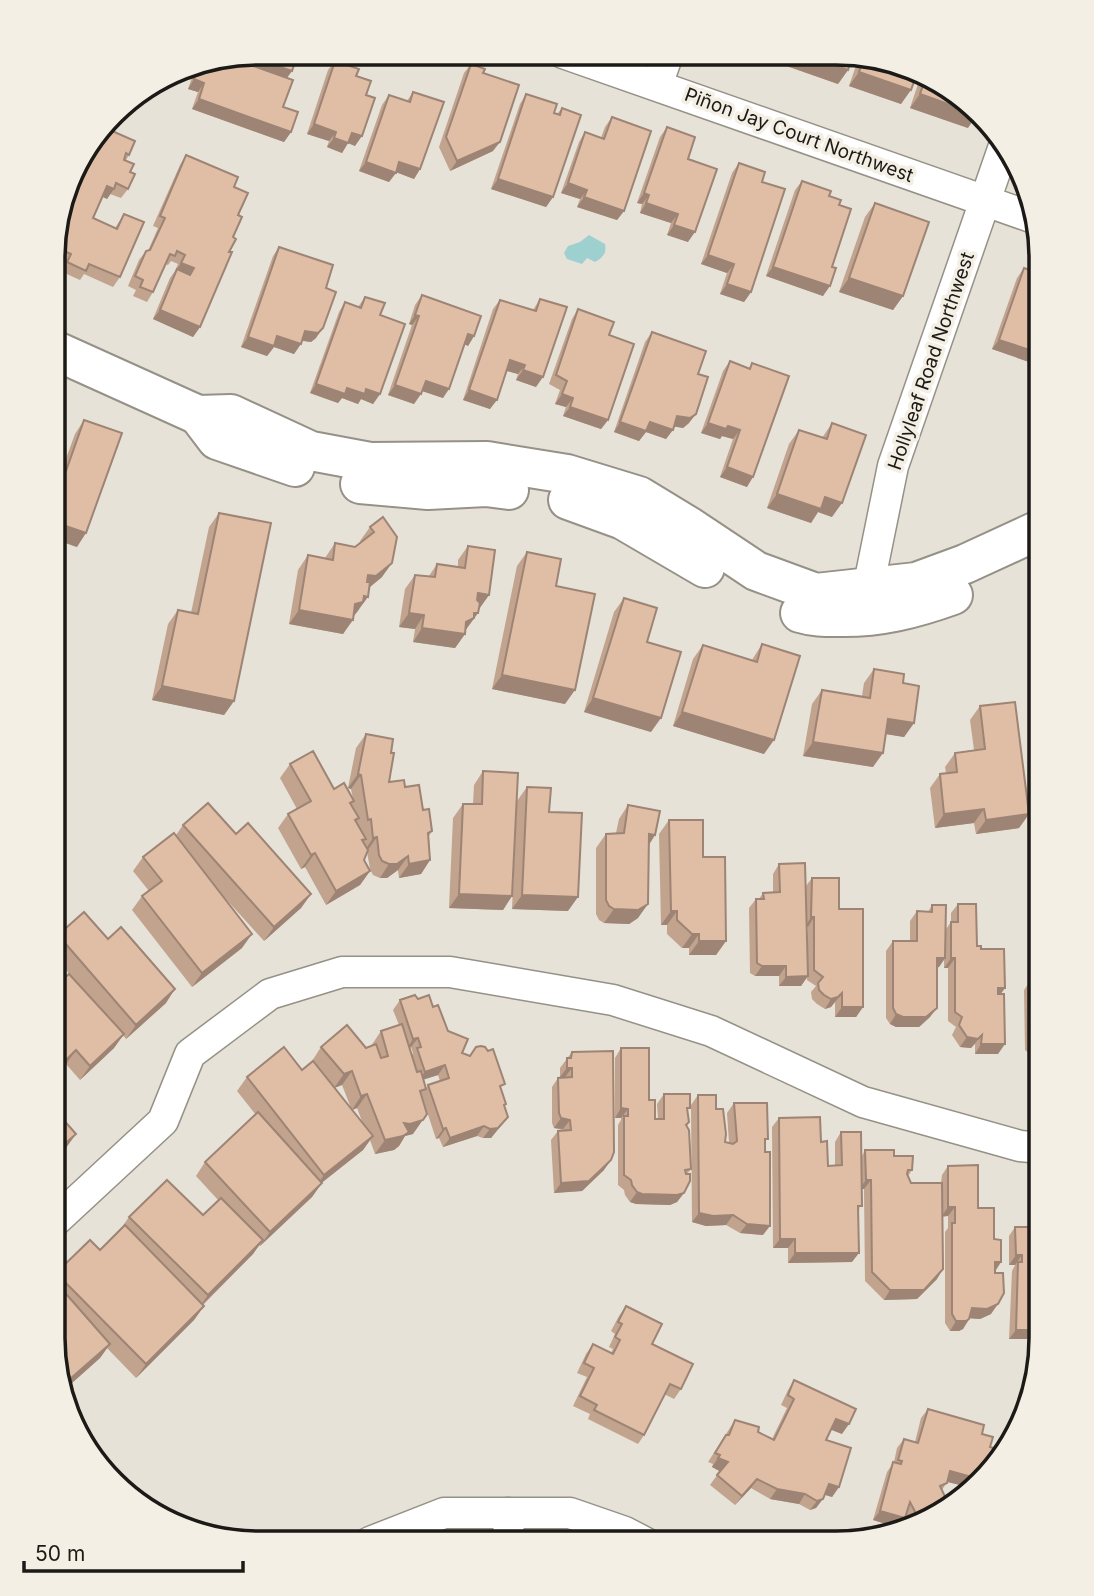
<svg xmlns="http://www.w3.org/2000/svg" width="1094" height="1596" viewBox="0 0 1094 1596" font-family="Inter,sans-serif">
  <style>
    .water { fill: #9ed0d0 }
    .lines { fill: none; stroke-linecap: round; stroke-linejoin: round }
    .street-casing { stroke: #959186; stroke-width: 33 }
    .secondary-casing { stroke: #959186; stroke-width: 42 }
    .street { stroke: #fff; stroke-width: 30 }
    .secondary { stroke: #fff; stroke-width: 38 }
    .wall { fill: #c1a38e; fill-rule: evenodd }
    .shaded-wall { fill: #9d8474 }
    .building { fill: #e0bda5; stroke: #9d8474; stroke-width: 2 }
    .labels { text-anchor: middle; dominant-baseline: central; stroke-width: 7; stroke-linejoin: round; paint-order: stroke }
    .street-label { font-size: 19px; fill: #1c1a16; stroke: #f4efe4 }
    .rim { fill: none; stroke: #1c1a16; stroke-width: 3.5 }
  </style>
  <rect width="100%" height="100%" fill="#e6e2d7"/>
  <path class="water" d="M 589,235 L 605,244 C 607,254 602,258 595,262 L 587,258 L 582,264 L 567,259 L 564,253 L 568,246 L 580,242 Z"/>
  <g class="lines">
    <g class="street-casing">
      <g id="street">
        <polyline points="563,53 1034,218"/>
        <polyline points="657,85 668,54"/>
        <polyline points="869,607 868,589 893,466 1003,149"/>
        <polyline points="53,1223 163,1121 190,1054 270,994 342,972 450,972 613,1000 711,1031 863,1102 1020,1146 1041,1148"/>
        <polyline points="508,1513 509,1543"/>
        <polyline points="370,1542 444,1513 570,1513 625,1532 646,1543"/>
      </g>
    </g>
    <g class="secondary-casing">
      <g id="secondary">
        <polyline points="54,350 198,415 231,414 311,451 370,462 487,461 567,474 639,496 690,527 756,571 816,593 916,582 965,564 1041,529"/>
        <polyline points="198,415 217,440 295,467"/>
        <polyline points="360,484 428,490 486,487 509,490"/>
        <polyline points="568,500 623,520 705,568"/>
        <path d="M 800,613 C 813,617 824,617 838,617 C 879,618 914,609 953,595"/>
      </g>
    </g>
    <use href="#street" class="street"/>
    <use href="#secondary" class="secondary"/>
  </g>
  <g class="wall">
    <polygon points="258,52 292,71 287,78 283,107 291,132 284,142 192,109 198,92 188,89 197,63"/>
    <polygon points="784,54 853,54 848,70 838,84 781,64"/>
    <polygon points="860,54 864,54 916,76 901,104 849,86"/>
    <polygon points="335,61 356,76 366,95 355,146 348,143 342,153 327,147 329,141 307,134 328,70"/>
    <polygon points="471,64 483,73 493,151 450,171 439,147 464,73"/>
    <polygon points="920,78 962,95 968,128 910,108"/>
    <polygon points="413,92 420,169 414,179 396,172 389,182 359,171 382,105 389,95 407,101"/>
    <polygon points="526,94 554,113 557,114 562,108 553,197 546,207 491,189 520,104"/>
    <polygon points="612,117 624,211 617,220 577,207 580,199 561,193 579,142 585,132 601,138 605,127"/>
    <polygon points="103,127 129,155 126,160 130,172 128,189 121,198 110,194 107,199 103,197 93,218 115,228 124,214 120,277 113,287 84,274 80,280 60,271 64,263 54,259 54,230"/>
    <polygon points="667,127 688,159 688,242 667,235 671,223 640,213 642,204 637,203 660,137"/>
    <polygon points="186,155 234,187 238,215 229,252 200,327 193,337 153,319 170,278 175,271 178,264 171,261 168,265 165,264 153,292 147,302 133,296 136,290 128,286 139,260 146,251 148,251 158,228 153,226 180,165"/>
    <polygon points="739,163 762,182 751,292 744,302 720,294 727,273 701,264 732,173"/>
    <polygon points="802,181 829,196 839,205 832,267 823,296 766,276 795,190"/>
    <polygon points="875,203 903,296 893,310 839,292 865,217"/>
    <polygon points="279,247 326,288 316,338 311,342 302,341 294,354 274,347 267,356 241,347 273,256"/>
    <polygon points="1024,268 1032,363 992,349 1017,278"/>
    <polygon points="422,295 474,336 468,346 465,344 443,398 422,391 414,404 388,395 412,325 409,324 415,305"/>
    <polygon points="365,297 380,315 380,394 373,404 361,399 358,404 342,398 338,403 310,393 339,312 345,302 358,307"/>
    <polygon points="540,299 536,387 516,380 518,374 507,371 490,409 463,400 493,309 500,300 533,310"/>
    <polygon points="578,309 609,335 608,420 601,429 563,416 566,407 555,404 560,390 549,384 572,319"/>
    <polygon points="652,332 698,374 689,423 683,428 674,426 666,439 646,432 639,441 614,432 645,342"/>
    <polygon points="730,361 749,368 752,363 747,487 720,477 733,439 722,436 720,439 701,433 723,371"/>
    <polygon points="84,420 77,547 54,539 54,491 75,434"/>
    <polygon points="832,423 832,517 818,512 811,523 767,508 789,444 799,430 822,438"/>
    <polygon points="219,513 234,701 224,715 152,700 168,624 178,610 191,613 209,527"/>
    <polygon points="383,517 382,577 369,588 358,611 353,616 343,634 289,624 298,570 308,555 325,558 335,543 355,547 361,542 360,541 370,527"/>
    <polygon points="468,546 489,595 479,609 478,613 465,631 465,634 455,648 413,642 415,629 399,627 405,589 415,575 429,576 437,564 458,567 458,560"/>
    <polygon points="527,552 556,586 565,704 492,689 517,566"/>
    <polygon points="624,598 647,642 651,732 584,712 614,612"/>
    <polygon points="762,644 764,754 673,726 693,659 703,645 752,660"/>
    <polygon points="874,669 903,683 914,723 904,737 886,734 873,767 803,756 812,704 822,690 862,696 864,683"/>
    <polygon points="980,706 1029,814 1019,828 976,834 974,823 935,828 930,788 940,774 946,773 945,767 955,753 974,750 970,720"/>
    <polygon points="366,734 391,753 389,782 405,787 423,810 432,831 429,836 430,860 421,874 399,878 398,870 387,878 380,878 373,875 370,869 367,852 364,860 370,871 360,885 326,905 305,867 301,869 278,828 288,814 297,809 280,778 290,764 353,799 351,789 348,788 356,748"/>
    <polygon points="1041,769 1041,810 1033,781"/>
    <polygon points="483,771 512,896 503,910 449,908 453,818 463,804 473,804 474,785"/>
    <polygon points="527,787 549,812 568,911 512,909 517,801"/>
    <polygon points="628,805 655,835 649,845 638,918 629,924 604,923 599,920 596,914 596,848 606,834 616,833 619,819"/>
    <polygon points="669,820 703,857 726,941 716,955 689,955 689,948 682,948 667,934 667,925 661,925 659,834"/>
    <polygon points="183,825 236,834 311,894 301,908 264,941 216,888 242,948 192,987 132,910 142,896 149,891 133,871 143,857 176,835"/>
    <path d="M 779,864 L 806,886 L 812,878 L 839,909 L 863,1007 L 856,1017 L 835,1017 L 835,1002 L 831,1007 L 825,1009 L 817,1004 L 812,999 L 811,992 L 816,986 L 807,980 L 807,977 L 801,986 L 779,986 L 779,976 L 755,976 L 750,973 L 749,908 L 756,899 L 759,899 L 763,893 L 773,892 L 773,874 ZM 807,927 L 808,927 L 807,958 Z"/>
    <polygon points="958,904 977,946 981,949 1001,994 998,1054 975,1054 975,1044 971,1048 960,1047 952,1035 956,1027 948,1021 948,968 944,968 944,960 939,967 937,968 930,1017 919,1027 896,1027 890,1024 886,1018 886,951 893,941 910,941 910,921 917,911 928,912 932,905 946,929 951,922 951,913"/>
    <polygon points="58,935 166,1003 126,1039 123,1035 114,1048 80,1080 66,1064 53,1077 53,988 80,986 53,955 53,942"/>
    <polygon points="1040,974 1041,1055 1031,1055 1025,1050 1024,990 1031,980 1036,980"/>
    <path d="M 418,999 L 433,1007 L 462,1053 L 469,1056 L 476,1047 L 501,1089 L 506,1104 L 504,1107 L 508,1117 L 491,1138 L 483,1138 L 477,1136 L 443,1147 L 439,1138 L 436,1139 L 422,1096 L 413,1134 L 405,1136 L 399,1146 L 394,1150 L 375,1154 L 370,1140 L 363,1150 L 322,1182 L 312,1197 L 260,1246 L 259,1245 L 253,1254 L 203,1305 L 204,1306 L 194,1320 L 136,1378 L 107,1348 L 100,1358 L 63,1391 L 52,1338 L 53,1278 L 56,1273 L 100,1250 L 122,1227 L 129,1217 L 203,1215 L 218,1200 L 196,1176 L 205,1162 L 256,1115 L 237,1091 L 247,1077 L 302,1070 L 313,1062 L 312,1061 L 321,1047 L 366,1048 L 371,1046 L 381,1031 L 399,1025 L 393,1010 L 400,1000 ZM 411,1047 L 413,1053 L 411,1056 L 409,1048 ZM 438,1075 L 440,1081 L 428,1085 L 426,1088 L 423,1080 ZM 342,1085 L 351,1108 L 334,1088 ZM 357,1108 L 363,1124 L 352,1110 Z"/>
    <polygon points="621,1048 649,1100 655,1119 658,1119 657,1104 664,1094 687,1111 687,1125 691,1169 687,1174 684,1193 677,1202 670,1205 636,1204 630,1202 625,1195 624,1190 618,1185 618,1125 621,1120 621,1118 615,1118 615,1058"/>
    <polygon points="572,1052 604,1170 582,1191 554,1193 551,1140 558,1131 563,1130 554,1128 552,1123 552,1087 558,1078 560,1077 560,1068"/>
    <polygon points="698,1095 716,1109 725,1142 729,1143 727,1113 734,1103 765,1143 763,1235 740,1233 726,1225 706,1226 692,1222 691,1105"/>
    <polygon points="779,1118 821,1142 828,1166 835,1165 835,1142 841,1132 862,1156 865,1150 894,1156 912,1170 908,1176 911,1183 941,1183 942,1175 948,1166 978,1208 994,1239 1001,1262 995,1272 991,1314 980,1319 970,1318 963,1329 959,1331 950,1331 945,1323 945,1232 948,1228 948,1216 943,1216 937,1279 917,1299 884,1300 865,1281 864,1189 862,1189 852,1262 788,1263 788,1248 773,1248 772,1127"/>
    <polygon points="1015,1227 1041,1227 1041,1342 1033,1339 1032,1337 1030,1339 1009,1339 1012,1271 1015,1265 1009,1265 1009,1236"/>
    <polygon points="626,1306 681,1389 674,1399 664,1394 644,1435 638,1444 588,1419 590,1414 573,1406 587,1377 577,1373 586,1354 593,1344 611,1353 613,1349 609,1347 615,1334 611,1331 619,1316"/>
    <polygon points="794,1380 842,1434 831,1429 826,1440 839,1487 832,1497 825,1495 816,1508 810,1510 799,1504 770,1499 751,1488 735,1505 710,1485 720,1471 712,1467 713,1464 708,1462 735,1420 772,1439 787,1408 781,1405 788,1390"/>
    <polygon points="928,1409 982,1434 990,1447 991,1469 968,1487 947,1482 942,1490 948,1503 915,1528 912,1528 906,1517 899,1528 873,1520 887,1472 894,1462 897,1448 904,1439 915,1442 921,1418"/>
  </g>
  <g class="shaded-wall">
    <polygon points="752,54 782,54 776,62"/>
    <polygon points="788,54 803,54 848,70 838,84 781,64"/>
    <polygon points="245,55 292,71 285,80 222,59"/>
    <polygon points="859,72 911,90 901,104 849,86"/>
    <polygon points="194,79 204,83 198,92 188,89"/>
    <polygon points="920,94 976,114 977,115 968,128 910,108"/>
    <polygon points="199,99 291,132 284,142 192,109"/>
    <polygon points="314,124 336,132 329,141 307,134"/>
    <polygon points="352,133 362,136 355,146 348,143 342,153 327,147 334,138"/>
    <polygon points="500,142 493,151 450,171 457,161"/>
    <polygon points="366,162 396,173 389,182 359,171"/>
    <polygon points="399,162 420,169 414,179 393,171"/>
    <polygon points="498,179 553,197 546,207 491,189"/>
    <polygon points="568,183 587,190 580,199 561,193"/>
    <polygon points="107,186 114,189 107,199 101,196"/>
    <polygon points="644,193 649,195 642,204 637,203"/>
    <polygon points="584,197 624,211 617,220 577,207"/>
    <polygon points="646,203 678,214 671,223 640,213"/>
    <polygon points="674,225 695,232 688,242 667,235"/>
    <polygon points="708,255 734,264 727,273 701,264"/>
    <polygon points="181,263 194,268 187,277 175,272"/>
    <polygon points="773,267 830,286 823,296 766,276"/>
    <polygon points="849,278 903,296 893,310 839,292"/>
    <polygon points="727,284 751,292 744,302 720,294"/>
    <polygon points="160,310 200,327 193,337 153,319"/>
    <polygon points="415,315 419,316 412,325 409,324"/>
    <polygon points="323,328 316,338 311,342 299,340 305,331"/>
    <polygon points="468,334 474,336 468,346 462,343"/>
    <polygon points="277,336 301,344 294,354 274,347 267,356 241,347 248,337"/>
    <polygon points="999,340 1039,353 1032,363 992,349"/>
    <polygon points="510,360 525,365 518,374 503,370"/>
    <polygon points="523,370 543,377 536,387 516,380"/>
    <polygon points="426,381 449,389 443,398 419,390"/>
    <polygon points="316,384 347,388 366,389 380,394 373,404 361,399 358,404 342,398 338,403 310,393"/>
    <polygon points="395,385 421,394 414,404 388,395"/>
    <polygon points="469,390 497,400 490,409 463,400"/>
    <polygon points="562,394 573,398 566,407 555,404"/>
    <polygon points="570,407 608,420 601,429 563,416"/>
    <polygon points="696,414 689,423 683,428 671,426 677,416"/>
    <polygon points="620,422 650,422 673,430 666,439 646,432 639,441 614,432"/>
    <polygon points="708,423 728,426 740,430 733,439 722,436 720,439 701,433"/>
    <polygon points="727,467 753,477 747,487 720,477"/>
    <polygon points="777,494 825,497 842,503 832,517 818,512 811,523 767,508"/>
    <polygon points="54,522 86,533 77,547 54,539"/>
    <polygon points="392,563 382,577 366,590 368,575"/>
    <polygon points="478,593 489,595 479,609 468,607"/>
    <polygon points="364,596 368,597 354,616 355,604"/>
    <polygon points="299,610 353,620 343,634 289,624"/>
    <polygon points="409,613 424,615 415,629 399,627"/>
    <polygon points="474,613 478,613 464,632 465,634 455,648 413,642 422,628 466,622"/>
    <polygon points="502,675 575,690 565,704 492,689"/>
    <polygon points="162,686 234,701 224,715 152,700"/>
    <polygon points="593,698 661,718 651,732 584,712"/>
    <polygon points="682,712 774,740 764,754 673,726"/>
    <polygon points="888,719 914,723 904,737 879,733"/>
    <polygon points="813,742 883,753 873,767 803,756"/>
    <polygon points="358,774 361,775 351,789 348,788"/>
    <polygon points="984,809 974,823 935,828 944,814"/>
    <polygon points="1029,814 1019,828 976,834 986,820"/>
    <polygon points="649,834 655,835 646,849"/>
    <polygon points="377,837 367,851 364,852 373,838"/>
    <polygon points="315,853 305,867 301,869 311,855"/>
    <polygon points="408,856 398,870 387,878 380,878 389,864"/>
    <polygon points="430,860 421,874 399,878 409,864"/>
    <polygon points="370,871 360,885 326,905 336,891"/>
    <polygon points="311,894 301,908 264,941 274,927"/>
    <polygon points="459,894 512,896 503,910 449,908"/>
    <polygon points="522,895 578,897 568,911 512,909"/>
    <polygon points="648,904 638,918 629,924 604,923 614,909"/>
    <polygon points="671,911 677,911 667,925 661,925"/>
    <polygon points="811,917 814,917 808,927 805,927"/>
    <polygon points="252,934 242,948 192,987 202,973"/>
    <polygon points="692,934 699,934 689,948 682,948"/>
    <polygon points="699,941 726,941 716,955 689,955"/>
    <polygon points="937,958 945,958 939,967 930,968"/>
    <polygon points="951,958 955,958 948,968 944,968"/>
    <polygon points="762,966 786,966 779,976 755,976"/>
    <polygon points="808,976 801,986 779,986 786,977"/>
    <polygon points="998,988 1005,988 998,998"/>
    <polygon points="175,989 166,1003 126,1039 136,1025"/>
    <polygon points="842,993 831,1007 825,1009 831,999"/>
    <polygon points="842,1007 863,1007 856,1017 835,1017"/>
    <polygon points="937,1008 930,1017 919,1027 896,1027 890,1024 896,1014"/>
    <polygon points="124,1034 114,1048 80,1080 90,1066"/>
    <polygon points="982,1035 971,1048 960,1047 967,1037"/>
    <polygon points="418,1038 411,1047 407,1049 413,1039"/>
    <polygon points="981,1044 1005,1044 998,1054 975,1054"/>
    <polygon points="1038,1046 1041,1046 1041,1055 1031,1055"/>
    <polygon points="76,1050 66,1064 53,1077 62,1064"/>
    <polygon points="445,1065 438,1075 418,1081 425,1072"/>
    <polygon points="567,1068 572,1068 565,1077 560,1077"/>
    <polygon points="352,1071 342,1085 334,1088 344,1074"/>
    <polygon points="367,1094 357,1108 352,1110 361,1096"/>
    <polygon points="621,1108 628,1109 621,1118 615,1118"/>
    <polygon points="427,1114 413,1134 405,1136 399,1146 394,1150 375,1154 385,1140 404,1123"/>
    <polygon points="508,1117 491,1138 483,1138 490,1129"/>
    <polygon points="561,1118 570,1120 563,1129 554,1128"/>
    <polygon points="484,1126 477,1136 443,1147 450,1138"/>
    <polygon points="446,1128 439,1138 436,1139 443,1129"/>
    <polygon points="76,1134 66,1148 53,1160 53,1154"/>
    <polygon points="373,1136 363,1150 314,1189 324,1175"/>
    <polygon points="611,1160 604,1170 582,1191 554,1193 561,1183"/>
    <polygon points="866,1180 871,1180 864,1189 859,1189"/>
    <polygon points="322,1183 312,1197 260,1246 270,1232"/>
    <polygon points="637,1192 684,1193 677,1202 670,1205 636,1204 630,1202"/>
    <polygon points="948,1207 955,1207 948,1216 941,1217"/>
    <polygon points="699,1213 733,1215 726,1225 706,1226 692,1222"/>
    <polygon points="747,1224 770,1226 763,1235 740,1233"/>
    <polygon points="780,1239 795,1239 788,1248 773,1248"/>
    <polygon points="263,1240 253,1254 198,1309 208,1295"/>
    <polygon points="795,1253 859,1253 852,1262 788,1263"/>
    <polygon points="1016,1255 1022,1255 1015,1265 1009,1265"/>
    <polygon points="995,1262 1001,1262 994,1272"/>
    <polygon points="943,1269 937,1279 917,1299 884,1300 890,1290"/>
    <polygon points="998,1304 991,1314 980,1319 965,1318 972,1308"/>
    <polygon points="204,1306 194,1320 136,1378 146,1364"/>
    <polygon points="969,1319 963,1329 959,1331 950,1331 956,1321"/>
    <polygon points="1040,1329 1041,1330 1041,1342 1033,1339"/>
    <polygon points="1016,1330 1037,1330 1030,1339 1009,1339"/>
    <polygon points="110,1344 100,1358 63,1391 62,1386"/>
    <polygon points="836,1419 849,1424 842,1434 829,1429"/>
    <polygon points="718,1458 728,1462 721,1472 712,1467"/>
    <polygon points="950,1471 979,1479 968,1487 944,1481"/>
    <polygon points="757,1479 751,1488 735,1505 742,1496"/>
    <polygon points="829,1484 839,1487 832,1497 823,1494"/>
    <polygon points="777,1489 805,1494 799,1504 770,1499"/>
    <polygon points="823,1499 816,1508 810,1510 817,1501"/>
    <polygon points="880,1511 905,1518 899,1528 873,1520"/>
  </g>
  <g class="building">
    <polygon points="258,52 298,53 292,71 245,55"/>
    <polygon points="803,54 853,54 848,70"/>
    <polygon points="865,55 916,76 911,90 859,72"/>
    <polygon points="228,57 293,80 283,107 298,112 291,132 199,99 204,83 194,79 200,62"/>
    <polygon points="335,61 359,69 356,76 371,81 366,95 375,98 362,136 352,133 348,143 334,138 336,132 314,124"/>
    <polygon points="471,64 485,69 483,73 519,85 500,142 457,161 446,137"/>
    <polygon points="925,80 962,95 976,114 920,94"/>
    <polygon points="413,92 444,102 420,169 399,162 396,173 366,162 389,95 410,102"/>
    <polygon points="526,94 557,104 554,113 560,115 562,108 581,115 553,197 498,179"/>
    <polygon points="612,117 651,131 624,211 584,197 587,190 568,183 585,132 604,139"/>
    <polygon points="103,127 135,141 129,155 126,153 124,160 134,164 130,172 135,174 128,189 116,183 114,189 107,186 93,218 117,229 124,214 144,222 120,277 89,264 86,271 67,262 71,254 58,248 56,252 54,252 54,230 80,155"/>
    <polygon points="667,127 695,137 688,159 717,169 695,232 674,225 678,214 646,203 649,195 644,193"/>
    <polygon points="186,155 238,177 234,187 248,193 238,215 242,217 233,237 236,239 229,252 232,252 200,327 160,310 177,269 190,275 194,268 181,263 185,255 177,251 175,256 170,254 153,292 140,287 143,280 135,276 146,251 150,250 165,218 160,216"/>
    <polygon points="739,163 765,172 762,182 785,189 751,292 727,284 734,264 708,255"/>
    <polygon points="802,181 831,191 829,196 841,200 839,205 851,209 832,267 836,268 830,286 773,267"/>
    <polygon points="875,203 929,222 903,296 849,278"/>
    <polygon points="279,247 333,265 326,288 336,292 323,328 318,333 305,331 301,344 277,336 274,346 248,337"/>
    <polygon points="1024,268 1041,274 1041,347 1039,353 999,340"/>
    <polygon points="422,295 481,316 474,336 468,334 449,389 426,381 421,394 395,385 419,316 415,315"/>
    <polygon points="365,297 385,303 380,315 405,324 380,394 366,389 365,394 347,388 345,394 316,384 345,302 361,308"/>
    <polygon points="540,299 567,307 543,377 523,370 525,365 510,360 497,400 469,390 500,300 536,311"/>
    <polygon points="578,309 614,322 609,335 634,344 608,420 570,407 573,398 562,394 567,381 556,375"/>
    <polygon points="652,332 706,351 698,374 708,377 696,414 690,418 677,416 673,430 650,422 646,431 620,422"/>
    <polygon points="730,361 750,369 752,363 789,376 753,477 727,467 740,430 728,426 726,429 708,423"/>
    <polygon points="84,420 122,433 86,533 54,522 54,505"/>
    <polygon points="832,423 866,435 842,503 825,497 821,509 777,494 799,430 827,439"/>
    <polygon points="219,513 271,523 234,701 162,686 178,610 198,614"/>
    <polygon points="383,517 397,537 392,563 376,576 368,575 367,582 370,582 368,597 364,596 363,602 355,604 353,620 299,610 308,555 333,560 335,543 355,547 374,532 370,527"/>
    <polygon points="468,546 495,550 489,595 478,593 477,600 480,603 478,613 474,613 474,618 466,622 465,634 422,628 424,615 409,613 415,575 435,577 437,564 465,568"/>
    <polygon points="527,552 561,559 556,586 595,594 575,690 502,675"/>
    <polygon points="624,598 657,608 647,642 681,652 661,718 593,698"/>
    <polygon points="762,644 800,656 774,740 682,712 703,645 757,662"/>
    <polygon points="874,669 904,674 903,683 919,686 914,723 888,719 883,753 813,742 822,690 870,698"/>
    <polygon points="54,679 61,682 54,705"/>
    <polygon points="1015,702 1029,814 986,820 984,809 944,814 940,774 957,772 955,753 985,749 980,706"/>
    <polygon points="366,734 393,739 391,753 394,753 389,782 404,780 405,787 419,785 423,810 429,809 432,831 428,833 430,860 409,864 408,856 397,864 389,864 382,861 379,855 377,837 373,838 371,819 368,820 361,775 358,774"/>
    <polygon points="313,751 334,789 344,783 354,801 350,803 359,818 355,820 366,839 362,840 368,850 364,860 370,871 336,891 315,853 311,855 288,814 311,801 290,764"/>
    <polygon points="483,771 518,773 512,896 459,894 463,804 482,804"/>
    <polygon points="527,787 551,788 549,812 582,813 578,897 522,895"/>
    <polygon points="208,803 236,834 248,823 311,894 274,927 183,825"/>
    <polygon points="628,805 660,811 655,835 649,834 648,904 638,910 614,909 609,906 606,900 606,834 624,833"/>
    <polygon points="669,820 703,820 703,857 725,857 726,941 699,941 699,934 692,934 677,920 677,911 671,911"/>
    <polygon points="174,833 252,934 202,973 142,896 162,881 143,857"/>
    <polygon points="805,863 808,976 786,977 786,966 762,966 757,963 756,899 764,899 763,893 780,892 779,864"/>
    <polygon points="812,878 839,878 839,909 863,909 863,1007 842,1007 842,993 838,997 831,999 824,995 819,990 818,983 823,977 814,970 814,917 811,917"/>
    <polygon points="958,904 976,904 977,946 981,946 981,949 1004,949 1005,988 998,988 998,994 1004,994 1005,1044 981,1044 982,1035 978,1039 967,1037 959,1025 962,1017 955,1012 955,958 951,958 951,922 958,922"/>
    <polygon points="932,905 946,905 945,958 937,958 937,1008 926,1017 903,1017 896,1014 893,1008 893,941 917,941 917,911 932,912"/>
    <polygon points="84,912 108,939 121,927 175,989 136,1025 58,935"/>
    <polygon points="69,974 124,1034 90,1066 76,1050 62,1064 53,1054 53,1031 54,1030 53,1028 53,988"/>
    <polygon points="1040,974 1041,974 1041,1046 1038,1046 1032,1040 1031,980 1040,980"/>
    <polygon points="415,995 418,999 429,995 433,1007 438,1005 448,1031 468,1039 462,1053 470,1056 476,1047 481,1046 485,1047 488,1051 493,1049 505,1084 500,1086 506,1104 504,1105 508,1117 498,1128 490,1129 484,1126 450,1138 446,1128 443,1129 428,1085 449,1078 445,1065 425,1072 417,1048 421,1047 418,1038 413,1039 400,1000"/>
    <polygon points="402,1024 417,1072 421,1071 426,1089 420,1091 427,1114 423,1120 410,1124 404,1123 409,1132 403,1136 385,1140 367,1094 361,1096 352,1071 344,1074 321,1047 347,1025 366,1048 376,1044 381,1058 388,1056 381,1031"/>
    <polygon points="284,1047 302,1070 313,1061 373,1136 324,1175 247,1077"/>
    <polygon points="621,1048 649,1048 649,1100 655,1100 655,1119 664,1119 664,1094 690,1094 690,1108 687,1108 689,1122 686,1125 689,1130 691,1169 685,1170 686,1174 690,1174 690,1181 684,1193 677,1195 642,1194 637,1192 632,1185 631,1180 624,1175 624,1116 628,1116 628,1109 621,1108"/>
    <polygon points="613,1051 614,1152 611,1160 589,1181 561,1183 558,1131 571,1130 570,1120 561,1118 559,1113 558,1078 572,1077 572,1068 567,1068 567,1058 571,1058 572,1052"/>
    <polygon points="698,1095 716,1095 716,1109 723,1109 726,1134 725,1142 733,1144 737,1141 734,1103 767,1103 768,1139 765,1139 765,1152 770,1152 770,1226 747,1224 733,1215 713,1216 699,1213"/>
    <polygon points="53,1108 76,1134 53,1154"/>
    <polygon points="258,1112 322,1183 270,1232 205,1162"/>
    <polygon points="820,1117 821,1142 827,1141 828,1166 842,1165 841,1132 861,1132 862,1206 858,1206 859,1253 795,1253 795,1239 780,1239 779,1118"/>
    <polygon points="865,1150 894,1150 894,1156 913,1156 912,1170 908,1170 907,1174 911,1183 942,1183 943,1269 924,1290 890,1290 872,1272 871,1180 866,1180"/>
    <polygon points="978,1165 978,1208 994,1208 994,1239 1001,1240 1001,1262 995,1262 995,1273 1003,1273 1004,1293 998,1304 987,1309 972,1308 969,1319 966,1321 956,1321 952,1314 952,1223 955,1223 955,1207 948,1207 948,1166"/>
    <polygon points="167,1180 203,1215 221,1198 263,1240 208,1295 129,1217"/>
    <polygon points="125,1225 204,1306 146,1364 56,1273 90,1240 100,1250"/>
    <polygon points="1015,1227 1041,1227 1041,1330 1037,1325 1037,1330 1016,1330 1018,1262 1022,1262 1022,1255 1016,1255"/>
    <polygon points="53,1279 110,1344 62,1386 52,1338"/>
    <polygon points="626,1306 662,1324 652,1344 693,1364 681,1389 670,1384 644,1435 594,1410 597,1405 580,1396 594,1368 584,1363 593,1344 613,1354 620,1340 615,1337 622,1324 618,1322"/>
    <polygon points="794,1380 856,1409 849,1424 836,1419 826,1440 851,1448 839,1487 829,1484 823,1499 817,1501 805,1494 777,1489 757,1479 742,1496 717,1475 728,1462 718,1458 720,1455 715,1453 726,1435 729,1435 735,1420 759,1427 758,1432 774,1440 794,1399 788,1395"/>
    <polygon points="928,1409 984,1425 982,1434 993,1437 990,1447 997,1449 991,1469 979,1479 950,1471 947,1483 940,1486 948,1503 921,1523 910,1502 905,1518 880,1511 893,1462 901,1464 902,1461 898,1460 904,1439 918,1443"/>
  </g>
  <g class="labels">
    <g class="street-label">
      <text transform="translate(799 135) rotate(20)">Piñon Jay Court Northwest</text>
      <text transform="translate(931 361) rotate(-71)">Hollyleaf Road Northwest</text>
    </g>
  </g>
  <path d="M0 0H1094V1596H0ZM258 65H836A193 193 0 0 1 1029 258V1338A193 193 0 0 1 836 1531H258A193 193 0 0 1 65 1338V258A193 193 0 0 1 258 65Z" fill="#f4efe4" fill-rule="evenodd"/>
  <path class="rim" d="M258 65H836A193 193 0 0 1 1029 258V1338A193 193 0 0 1 836 1531H258A193 193 0 0 1 65 1338V258A193 193 0 0 1 258 65Z"/>
  <path d="M24 1561v10h219v-10" fill="none" stroke="#1c1a16" stroke-width="3.5"/>
  <text x="35" y="1561" font-size="21" fill="#1c1a16" stroke="#f4efe4" stroke-width="5" paint-order="stroke">50 m</text>
</svg>
